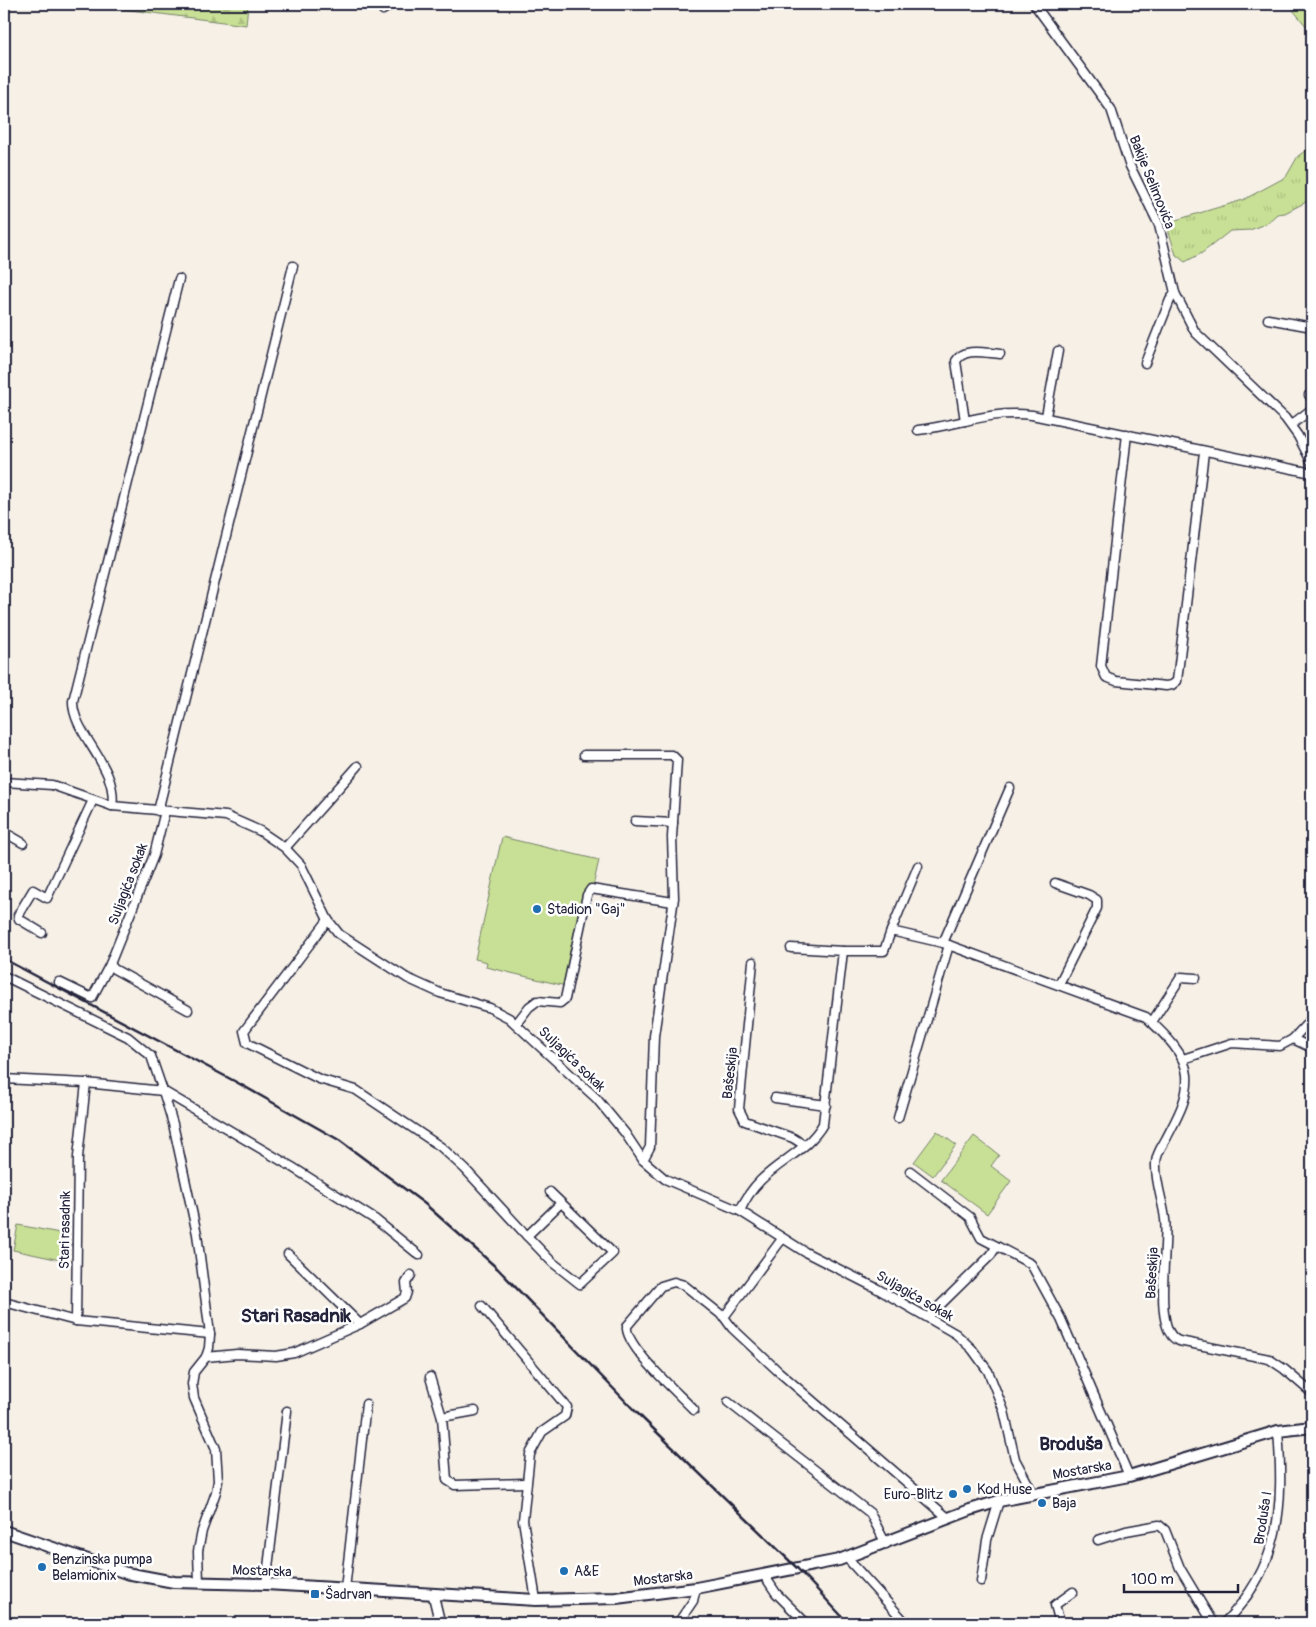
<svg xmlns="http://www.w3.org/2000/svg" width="1316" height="1627" viewBox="0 0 1316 1627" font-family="Pangolin,sans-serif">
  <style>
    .grass { fill: url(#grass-tufts); stroke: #758168 }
    .forest { fill: url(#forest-firs); stroke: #758168 }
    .garden { fill: #c8e095; stroke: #758168 }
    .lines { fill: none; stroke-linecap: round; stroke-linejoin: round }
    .minor-casing { stroke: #22223b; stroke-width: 11 }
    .tertiary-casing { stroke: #22223b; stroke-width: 12 }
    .secondary-casing { stroke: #22223b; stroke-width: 14 }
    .minor { stroke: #fff; stroke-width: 8 }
    .tertiary { stroke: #fff; stroke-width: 9 }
    .secondary { stroke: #fff; stroke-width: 10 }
    .rail { stroke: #22223b; stroke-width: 2.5 }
    .poi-dot { fill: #1f6fb2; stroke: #fff; stroke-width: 2 }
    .labels { text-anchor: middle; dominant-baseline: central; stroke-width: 5; stroke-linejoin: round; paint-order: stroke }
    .street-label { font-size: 14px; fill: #22223b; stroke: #fff }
    .poi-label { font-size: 14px; fill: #22223b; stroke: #fff; text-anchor: start }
    .district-label { font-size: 19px; font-weight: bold; fill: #22223b; stroke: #fff }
  </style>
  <defs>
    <pattern id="grass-tufts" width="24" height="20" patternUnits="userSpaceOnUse" patternTransform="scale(1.25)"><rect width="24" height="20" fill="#c8e095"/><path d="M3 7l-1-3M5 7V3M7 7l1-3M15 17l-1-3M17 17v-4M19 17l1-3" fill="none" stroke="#acc081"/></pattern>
    <pattern id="forest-firs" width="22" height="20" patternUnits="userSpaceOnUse" patternTransform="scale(1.25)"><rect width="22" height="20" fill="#c8e095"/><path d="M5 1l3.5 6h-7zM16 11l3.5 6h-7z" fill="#acc081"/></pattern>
  </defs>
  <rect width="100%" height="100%" fill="#f6f0e7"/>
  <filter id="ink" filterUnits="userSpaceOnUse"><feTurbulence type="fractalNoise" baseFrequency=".02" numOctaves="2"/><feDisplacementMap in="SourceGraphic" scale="10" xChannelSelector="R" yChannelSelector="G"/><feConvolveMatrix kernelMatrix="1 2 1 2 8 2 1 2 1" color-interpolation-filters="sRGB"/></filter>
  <g filter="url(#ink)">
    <g class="grass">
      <polygon points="1288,4 1312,4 1312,33"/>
      <polygon points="1312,146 1312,199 1285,213 1277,214 1267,223 1250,230 1230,231 1202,253 1185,262 1176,255 1166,223 1243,200 1286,177 1298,156"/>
    </g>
    <polygon class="forest" points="84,4 248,4 246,25"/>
    <g class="garden">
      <polygon points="502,837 599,860 570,987 486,967 487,962 475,959"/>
      <polygon points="937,1131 956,1145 933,1176 914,1162"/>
      <polygon points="974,1136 999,1155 991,1166 1011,1181 987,1214 941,1180"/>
      <polygon points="18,1225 65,1234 60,1260 13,1250"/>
    </g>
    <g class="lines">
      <g class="minor-casing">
        <g id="minor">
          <polyline points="1034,4 1111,109 1129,164 1159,225 1175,293 1195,332 1285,418 1298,436 1312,463"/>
          <polyline points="383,10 392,4"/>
          <polyline points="1268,319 1312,327"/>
          <polyline points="1145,363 1170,300 1175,293"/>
          <polyline points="1309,395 1312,398"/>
          <polyline points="1046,416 1058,351"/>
          <path d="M 965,421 L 956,361 C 964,347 985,353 1000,354"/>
          <polyline points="1291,425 1312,409"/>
          <path d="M 918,430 C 959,425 990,410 1032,415 L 1312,473"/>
          <polyline points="1127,434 1101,666 1106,677 1116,681 1166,686 1172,685 1177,681 1204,452"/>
          <polyline points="584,755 672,755 677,760 672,837 674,898 654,1036 650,1147 643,1160"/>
          <polyline points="4,782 52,785 112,806 226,816 260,831 285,848 301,865 328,920 339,934 407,978 440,993 490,1008 509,1018 596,1098 625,1133 643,1160 665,1179 740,1211 805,1252 876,1288 956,1334 972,1349 988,1371 1004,1411 1015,1459 1033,1493"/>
          <path d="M 112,806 C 119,767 72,734 73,701 L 179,279"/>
          <polyline points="158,811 293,266"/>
          <polyline points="165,811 154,855 110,964 114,969 188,1010"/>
          <polyline points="635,821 673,823"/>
          <polyline points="4,832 23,843"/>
          <polyline points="285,848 358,766"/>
          <polyline points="1055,883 1089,895 1097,900 1097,908 1059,984"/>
          <polyline points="328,920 244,1031 247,1043 319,1079 356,1090 441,1147 465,1169 527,1236 561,1203"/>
          <polyline points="891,931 918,866"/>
          <polyline points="42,933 19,919 18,915 33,890 47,898 93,800"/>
          <polyline points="943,943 1010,788"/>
          <polyline points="791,948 843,951"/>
          <polyline points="753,962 739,1109 745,1121 793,1138 804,1145"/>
          <polyline points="4,976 128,1037 151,1056 163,1091 173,1124 197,1234 202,1272 210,1334 209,1348 206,1357 194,1372 192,1384 194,1398 216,1449 218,1481 216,1492 202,1531 198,1551 199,1583"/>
          <polyline points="59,982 92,998 110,964"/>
          <polyline points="1152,1022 1181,977 1196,978"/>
          <polyline points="516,1024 529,1007 537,1001 560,1003 565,999 587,895 591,889 673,902"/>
          <polyline points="1293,1039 1312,1048"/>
          <polyline points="1183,1059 1232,1043 1280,1046 1293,1039 1312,1018"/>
          <polyline points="4,1079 86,1083"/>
          <polyline points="775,1098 826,1105"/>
          <polyline points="898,1118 949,945"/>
          <polyline points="910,1171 970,1217 981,1238 1031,1264 1061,1319 1129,1476"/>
          <path d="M 740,1211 C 760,1164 802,1160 823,1124 L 843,951 L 884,951 L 891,931 L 943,943 L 1146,1017 C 1162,1032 1185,1052 1187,1075 C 1189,1099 1176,1119 1166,1139 C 1162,1146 1156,1154 1156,1163 C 1155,1182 1163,1201 1165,1219 C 1169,1245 1151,1332 1179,1341 L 1269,1359 L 1284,1369 L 1312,1393"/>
          <polyline points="527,1236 552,1262 580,1284 613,1253 550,1192"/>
          <polyline points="782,1239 724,1317 732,1328 778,1371 948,1518"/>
          <polyline points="288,1254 360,1324"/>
          <polyline points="4,1302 76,1321"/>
          <polyline points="482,1306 567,1407 565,1416 542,1432 530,1454 523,1520 536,1600"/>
          <polyline points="929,1316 991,1255 996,1247"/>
          <polyline points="210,1334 76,1321 78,1157 86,1083 163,1091 292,1167 376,1220 419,1255"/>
          <polyline points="206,1357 237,1354 276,1356 294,1353 360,1324 405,1298 407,1292 406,1283 411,1275"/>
          <polyline points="430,1377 442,1417"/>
          <polyline points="728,1402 870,1513 886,1544"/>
          <path d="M 694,1410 C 679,1394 624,1346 627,1326 L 661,1286 L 674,1282 L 684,1285 L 724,1317"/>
          <polyline points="475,1411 442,1417 447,1480 455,1485 525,1483"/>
          <polyline points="1098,1540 1126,1531 1159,1525 1165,1530 1180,1568 1213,1623"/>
          <polyline points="846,1557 906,1623"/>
          <polyline points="764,1575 776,1593 806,1623"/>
          <polyline points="981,1581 987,1540 999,1501"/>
          <polyline points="266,1584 287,1411"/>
          <polyline points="345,1589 366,1404"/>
          <polyline points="678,1623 693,1601 696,1588"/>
          <polyline points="1060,1623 1055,1605 1073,1592"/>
          <path d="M 1224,1623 C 1281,1566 1284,1507 1278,1431"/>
        </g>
      </g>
      <g class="tertiary-casing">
        <polyline id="tertiary" points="433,1594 440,1623"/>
      </g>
      <g class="secondary-casing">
        <polyline id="secondary" points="4,1531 126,1573 174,1582 266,1584 536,1600 616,1598 696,1588 839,1560 970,1510 999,1501 1129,1476 1278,1431 1312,1427"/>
      </g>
      <use href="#minor" class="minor"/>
      <use href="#tertiary" class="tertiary"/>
      <use href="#secondary" class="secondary"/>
      <polyline class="rail" points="4,959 238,1083 339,1140 425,1204 498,1269 634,1410 798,1569 848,1623"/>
    </g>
  </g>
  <g class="poi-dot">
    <circle cx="537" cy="909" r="5"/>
    <circle cx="967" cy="1489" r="5"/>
    <circle cx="953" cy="1494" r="5"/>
    <circle cx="1042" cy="1503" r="5"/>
    <circle cx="42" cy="1567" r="5"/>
    <circle cx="564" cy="1571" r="5"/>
    <rect x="310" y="1589" width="10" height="10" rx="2.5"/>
  </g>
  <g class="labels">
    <g class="street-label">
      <text transform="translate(1152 182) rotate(68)">Bakije Selimovića</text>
      <text transform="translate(128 884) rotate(-69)">Suljagića sokak</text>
      <text transform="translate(572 1059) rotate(44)">Suljagića sokak</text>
      <text transform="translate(730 1073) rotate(-84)">Bašeskija</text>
      <text transform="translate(65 1230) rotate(-89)">Stari rasadnik</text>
      <text transform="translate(1152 1273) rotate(-87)">Bašeskija</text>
      <text transform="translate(915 1296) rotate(30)">Suljagića sokak</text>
      <text transform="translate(1082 1470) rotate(-10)">Mostarska</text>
      <text transform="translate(1263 1518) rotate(-81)">Broduša I</text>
      <text transform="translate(262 1571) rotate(2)">Mostarska</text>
      <text transform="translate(663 1578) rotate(-7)">Mostarska</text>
    </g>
    <g class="poi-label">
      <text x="547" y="909">Stadion "Gaj"</text>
      <text x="977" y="1489">Kod Huse</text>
      <text x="943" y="1494" text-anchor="end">Euro-Blitz</text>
      <text x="1052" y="1503">Baja</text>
      <text x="52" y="1559">Benzinska pumpa<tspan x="52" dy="16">Belamionix</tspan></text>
      <text x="574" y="1571">A&amp;E</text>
      <text x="325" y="1594">Šadrvan</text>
    </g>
    <g class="district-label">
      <text x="296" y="1316">Stari Rasadnik</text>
      <text x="1071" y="1444">Broduša</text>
    </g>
  </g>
  <rect width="1316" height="1627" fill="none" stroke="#fff" stroke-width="20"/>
  <rect x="10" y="10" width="1296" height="1607" fill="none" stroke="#22223b" stroke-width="2" filter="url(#ink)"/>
  <path d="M1124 1584v8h114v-8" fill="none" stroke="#22223b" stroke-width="2.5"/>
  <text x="1131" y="1584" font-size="15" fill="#22223b" stroke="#ffffff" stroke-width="4" paint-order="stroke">100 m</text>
</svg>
